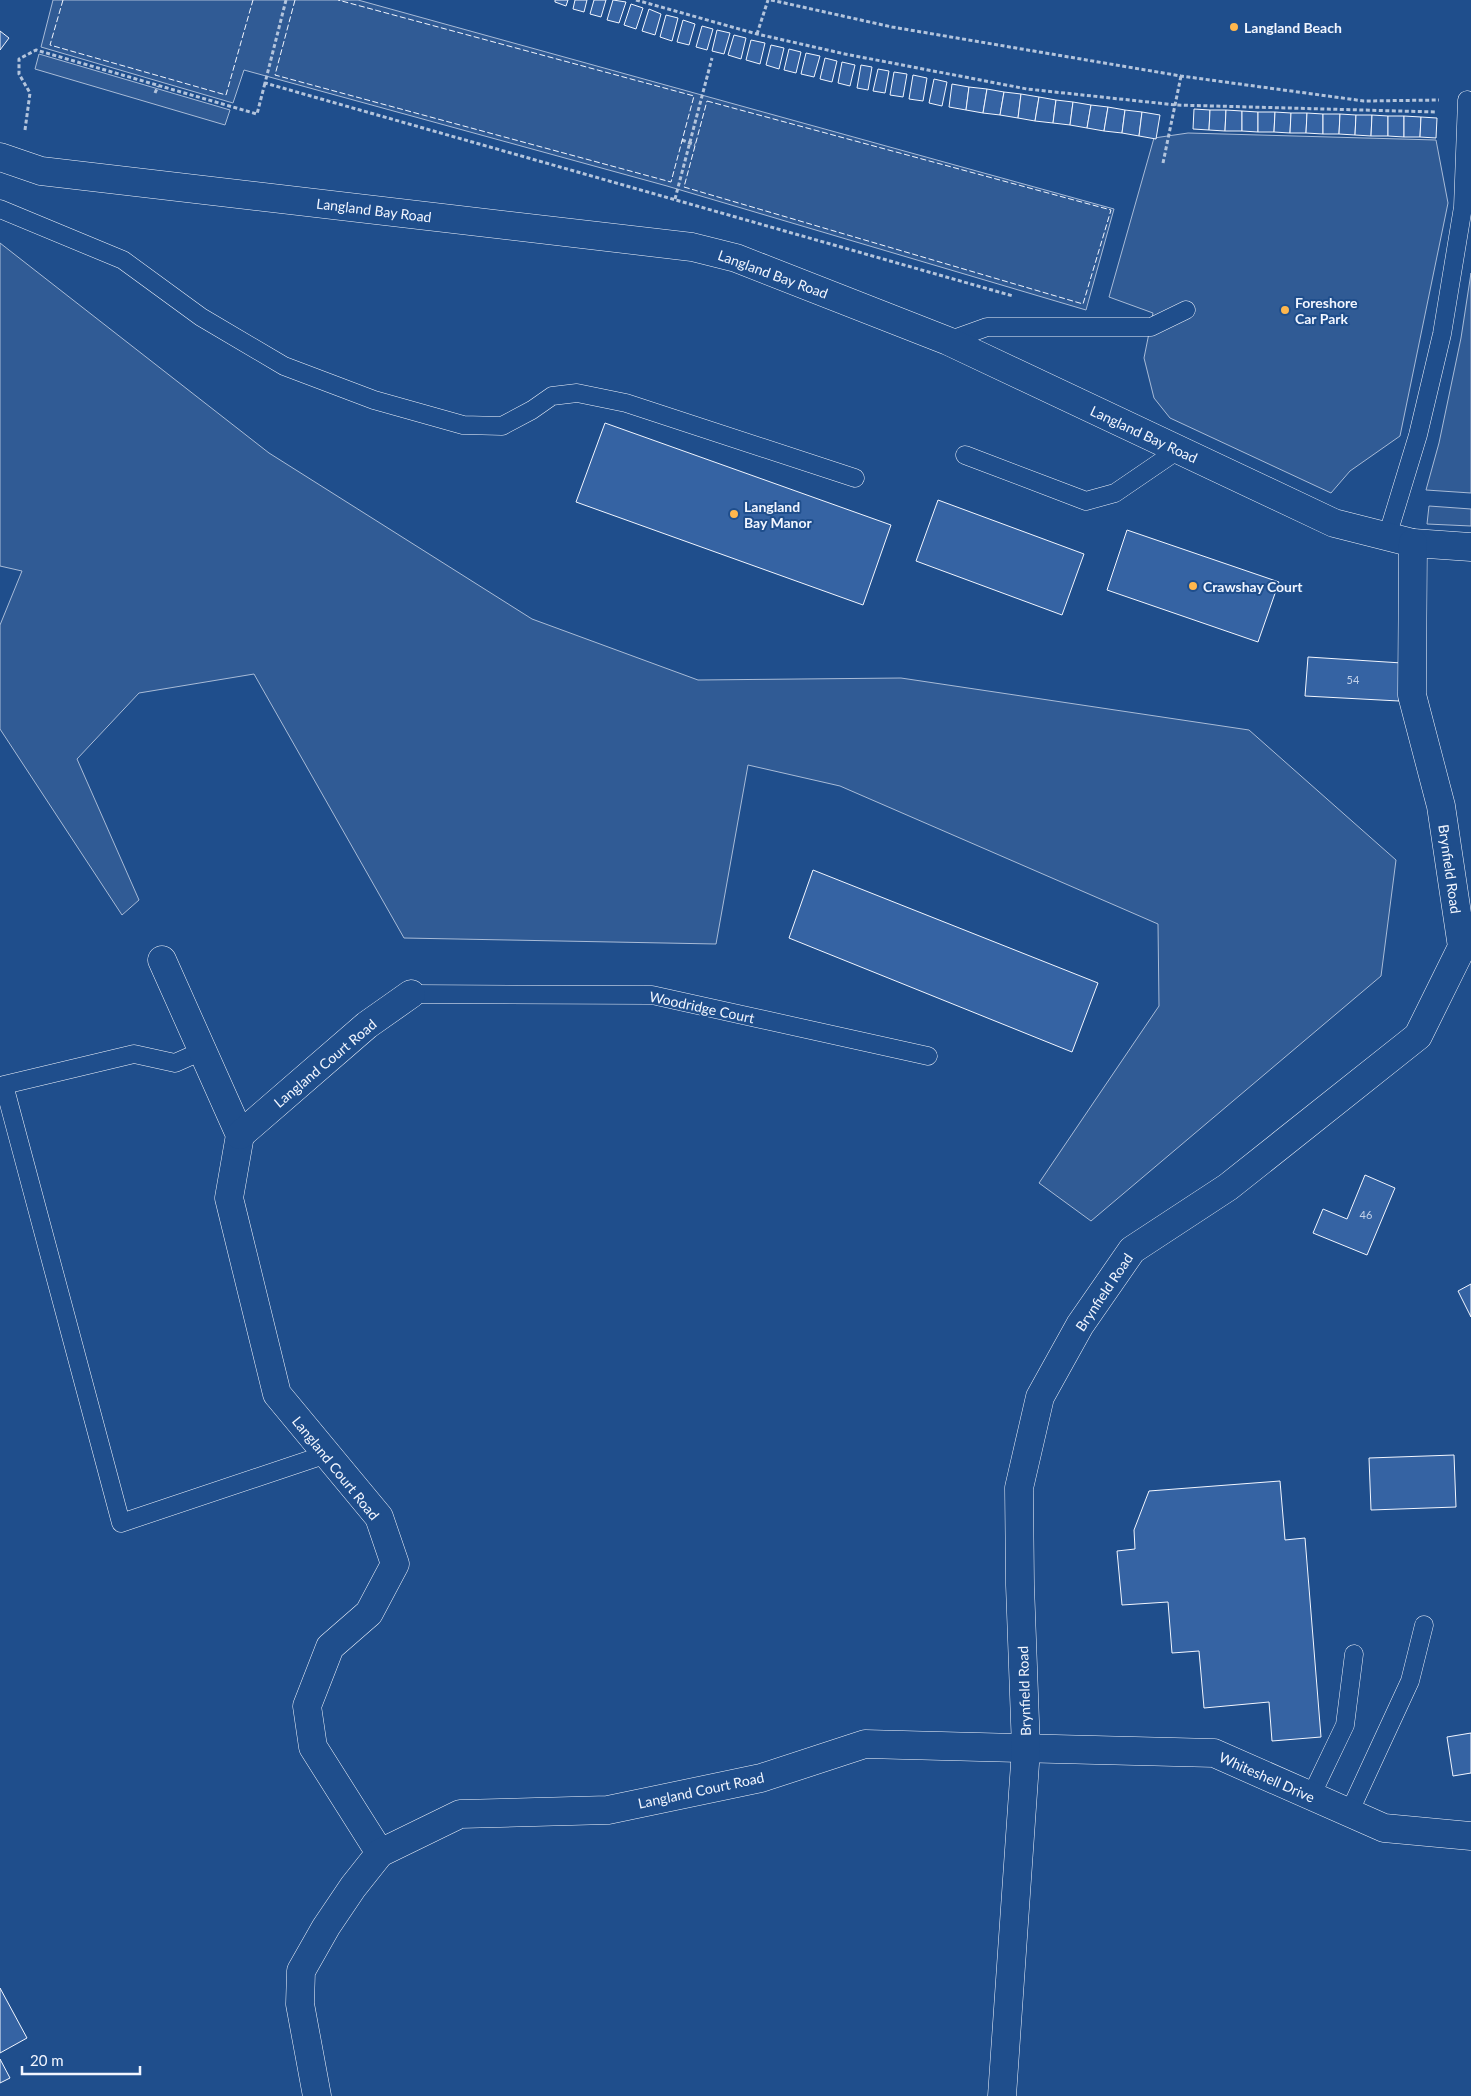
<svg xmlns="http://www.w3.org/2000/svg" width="1471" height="2096" viewBox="0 0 1471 2096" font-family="Lato,sans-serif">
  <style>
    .built { fill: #305b95; stroke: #a8bbd7 }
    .building { fill: #3563a3; stroke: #f2f6ff }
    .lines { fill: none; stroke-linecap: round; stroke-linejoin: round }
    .lane-casing { stroke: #f2f6ff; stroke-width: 19 }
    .street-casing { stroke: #f2f6ff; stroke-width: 29 }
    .path { stroke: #b3c4dc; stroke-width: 3; stroke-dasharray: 4 2.5; stroke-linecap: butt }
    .lane { stroke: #1f4e8c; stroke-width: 18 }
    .street { stroke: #1f4e8c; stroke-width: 28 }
    .fence { stroke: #f2f6ff; stroke-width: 1; stroke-dasharray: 6 2.5; stroke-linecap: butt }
    .poi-dot { fill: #ffb74d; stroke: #1f4e8c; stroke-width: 2 }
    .labels { text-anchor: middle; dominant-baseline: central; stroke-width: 4; stroke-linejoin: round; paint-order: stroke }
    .number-label { font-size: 11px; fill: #c3d1e8 }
    .poi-label { font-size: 14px; font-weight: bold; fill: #f2f6ff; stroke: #1f4e8c; text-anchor: start }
    .street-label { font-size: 14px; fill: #f2f6ff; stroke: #1f4e8c }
  </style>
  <rect width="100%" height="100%" fill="#1f4e8c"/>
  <g class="built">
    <polygon points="53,0 358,0 1114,209 1086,310 667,186 244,70 233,103 41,47"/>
    <polygon points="39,54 230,110 225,125 35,69"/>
    <polygon points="1188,133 1436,140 1448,203 1400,436 1350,471 1331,493 1170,418 1154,398 1144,358 1153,313 1109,297 1154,138"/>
    <polygon points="0,243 269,453 532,619 698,680 901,678 1249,730 1396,860 1381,976 1091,1221 1039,1183 1159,1006 1158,924 840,786 748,765 716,944 404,938 254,674 139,693 77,759 139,900 122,915 0,729 0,625 22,571 0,566"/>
    <polygon points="1471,273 1471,493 1426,490 1439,443 1461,338"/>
    <polygon points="1429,506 1471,509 1471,526 1427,524"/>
  </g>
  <g class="building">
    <polygon points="555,0 568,0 566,6 555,2"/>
    <polygon points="575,0 587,0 584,12 573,9"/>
    <polygon points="594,0 606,0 601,17 590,14"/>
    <polygon points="613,0 626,2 619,23 607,20"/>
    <polygon points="631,4 643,8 636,29 624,25"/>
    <polygon points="649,9 661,14 655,35 642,31"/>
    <polygon points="666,15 678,18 672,41 660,37"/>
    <polygon points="683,20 695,24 689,45 677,42"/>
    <polygon points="702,26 713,29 707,50 696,47"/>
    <polygon points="717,30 730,33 724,54 712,51"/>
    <polygon points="0,31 9,38 0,50"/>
    <polygon points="734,35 746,38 741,59 728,55"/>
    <polygon points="751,40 765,43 760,64 746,60"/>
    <polygon points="771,45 784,48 779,69 766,65"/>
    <polygon points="789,49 801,52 796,73 784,70"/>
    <polygon points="806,53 820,56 814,77 801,74"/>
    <polygon points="825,58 837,61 832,82 820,79"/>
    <polygon points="842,62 855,65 850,86 838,83"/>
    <polygon points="861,65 872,67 868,90 857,88"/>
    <polygon points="878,69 889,71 885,93 873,91"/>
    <polygon points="894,72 907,74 903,97 890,95"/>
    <polygon points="913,75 927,78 923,101 909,99"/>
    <polygon points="934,79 947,82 942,106 929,103"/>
    <polygon points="952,84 969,87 966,110 949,107"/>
    <polygon points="969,87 987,89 983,113 966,110"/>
    <polygon points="987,89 1004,92 1000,115 983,113"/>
    <polygon points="1004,92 1021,94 1018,118 1000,115"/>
    <polygon points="1021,94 1039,97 1035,121 1018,118"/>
    <polygon points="1039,97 1056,100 1053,123 1035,121"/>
    <polygon points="1056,100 1073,102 1070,125 1053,123"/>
    <polygon points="1073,102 1091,105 1087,128 1070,125"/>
    <polygon points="1091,105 1108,107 1104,131 1087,128"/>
    <polygon points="1108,107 1125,110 1122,133 1104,131"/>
    <polygon points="1194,109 1210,110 1209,130 1193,129"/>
    <polygon points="1125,110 1142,112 1139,136 1122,133"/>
    <polygon points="1210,110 1226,110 1225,131 1209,130"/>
    <polygon points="1226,110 1242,111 1242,131 1225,131"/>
    <polygon points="1242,111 1258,112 1258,132 1242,131"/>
    <polygon points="1142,112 1160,115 1156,139 1139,136"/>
    <polygon points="1258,112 1275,112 1274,132 1258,132"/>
    <polygon points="1275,112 1291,113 1290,133 1274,132"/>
    <polygon points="1291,113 1307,113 1306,133 1290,133"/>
    <polygon points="1307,113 1323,114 1323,134 1306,133"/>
    <polygon points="1323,114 1340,114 1339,134 1323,134"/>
    <polygon points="1340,114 1356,115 1355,135 1339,134"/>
    <polygon points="1356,115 1372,115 1371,136 1355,135"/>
    <polygon points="1372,115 1388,116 1388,136 1371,136"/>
    <polygon points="1388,116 1404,116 1404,137 1388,136"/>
    <polygon points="1404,116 1421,117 1420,137 1404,137"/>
    <polygon points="1421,117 1437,118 1436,138 1420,137"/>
    <polygon points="605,423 891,525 863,605 576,502"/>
    <polygon points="938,500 1084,554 1062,615 916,561"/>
    <polygon points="1127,530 1279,582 1258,642 1107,590"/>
    <polygon points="1308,657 1402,663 1399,701 1305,696"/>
    <polygon points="813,870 1098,983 1072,1052 789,938"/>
    <polygon points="1365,1175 1395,1188 1367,1255 1313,1233 1323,1209 1347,1219"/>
    <polygon points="1471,1284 1471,1317 1458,1291"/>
    <polygon points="1454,1455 1456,1507 1371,1510 1369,1458"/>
    <polygon points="1280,1481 1285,1540 1305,1538 1321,1737 1272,1741 1269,1702 1204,1708 1199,1651 1172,1653 1168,1602 1122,1605 1117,1551 1135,1549 1134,1530 1149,1491"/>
    <polygon points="1471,1733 1471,1773 1453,1776 1447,1737"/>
    <polygon points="0,1988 27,2038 0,2053"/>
    <polygon points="0,2059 10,2078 0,2083"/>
  </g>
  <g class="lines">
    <g class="lane-casing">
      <g id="lane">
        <polyline points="0,209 123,260 201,317 284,366 374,400 463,425 502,426 532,410 552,396 577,393 626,403 855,478"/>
        <polyline points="948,341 987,327 1151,327 1186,310"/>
        <polyline points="965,455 1086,501 1115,493 1178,450"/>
        <polyline points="1387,537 1418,435 1442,334 1463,207 1467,100"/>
        <polyline points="411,994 652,995 928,1056"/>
        <polyline points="202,1051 175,1063 134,1054 4,1085 121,1523 327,1454"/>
        <polyline points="1311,1796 1345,1725 1354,1654"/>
        <polyline points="1349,1813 1410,1681 1424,1625"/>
      </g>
    </g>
    <g class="street-casing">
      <g id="street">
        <polyline points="0,157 41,171 692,247 736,258 948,341 1334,523 1413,543 1471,547"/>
        <polyline points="162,960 240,1135 229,1198 277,1394 379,1517 395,1564 369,1613 330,1647 307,1706 313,1747 380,1853"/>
        <polyline points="240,1135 367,1025 411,994"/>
        <polyline points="317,2096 300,2004 301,1971 326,1927 353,1887 380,1853 460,1814 608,1810 761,1778 865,1744 1214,1753 1384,1828 1471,1836"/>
        <polyline points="1002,2096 1026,1749 1020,1585 1019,1488 1040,1397 1080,1325 1132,1250 1228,1187 1418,1036 1462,947 1441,806 1412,695 1413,543"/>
      </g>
    </g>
    <g class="path">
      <polyline points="286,0 265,83 1013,296"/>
      <polyline points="636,0 757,34 845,54 1027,89 1176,105 1436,112"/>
      <polyline points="771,0 892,27 1181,76 1364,101 1439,100"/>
      <polyline points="757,34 768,0"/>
      <polyline points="155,93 158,86"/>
      <polyline points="25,130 30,93 19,74 19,59 36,50 257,114 265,83"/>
      <polyline points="682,140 695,145"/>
      <polyline points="1163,163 1181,76"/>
      <polyline points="675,199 712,58"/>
    </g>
    <use href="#lane" class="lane"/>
    <use href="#street" class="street"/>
    <g class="fence">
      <polyline points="63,0 50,45 226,95 253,0"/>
      <polyline points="295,0 275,75 671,182 694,96 338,0"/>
      <polygon points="707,101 1111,210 1083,304 684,187"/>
    </g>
  </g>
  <g class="poi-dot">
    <circle cx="1234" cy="27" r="5"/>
    <circle cx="1285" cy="310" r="5"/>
    <circle cx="734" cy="514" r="5"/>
    <circle cx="1193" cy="586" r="5"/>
  </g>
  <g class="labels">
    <g class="number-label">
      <text x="1353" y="679">54</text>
      <text x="1366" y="1214">46</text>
    </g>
    <g class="poi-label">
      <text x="1244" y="27">Langland Beach</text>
      <text x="1295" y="302">Foreshore<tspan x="1295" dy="16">Car Park</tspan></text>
      <text x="744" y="506">Langland<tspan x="744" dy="16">Bay Manor</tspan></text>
      <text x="1203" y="586">Crawshay Court</text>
    </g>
    <g class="street-label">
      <text transform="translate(374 210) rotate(7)">Langland Bay Road</text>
      <text transform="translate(773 274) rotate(20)">Langland Bay Road</text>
      <text transform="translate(1144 434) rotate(25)">Langland Bay Road</text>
      <text transform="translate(1450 869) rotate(82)">Brynfield Road</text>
      <text transform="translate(702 1007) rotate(12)">Woodridge Court</text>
      <text transform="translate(325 1063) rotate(-40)">Langland Court Road</text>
      <text transform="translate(1104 1292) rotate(-56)">Brynfield Road</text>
      <text transform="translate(336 1468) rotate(51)">Langland Court Road</text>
      <text transform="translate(1024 1691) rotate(-92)">Brynfield Road</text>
      <text transform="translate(1267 1777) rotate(24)">Whiteshell Drive</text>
      <text transform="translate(701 1790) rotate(-12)">Langland Court Road</text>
    </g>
  </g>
  <path d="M22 2066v8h118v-8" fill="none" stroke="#f2f6ff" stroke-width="2.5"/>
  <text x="30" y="2066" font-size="15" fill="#f2f6ff" stroke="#1f4e8c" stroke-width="4" paint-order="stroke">20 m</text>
</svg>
